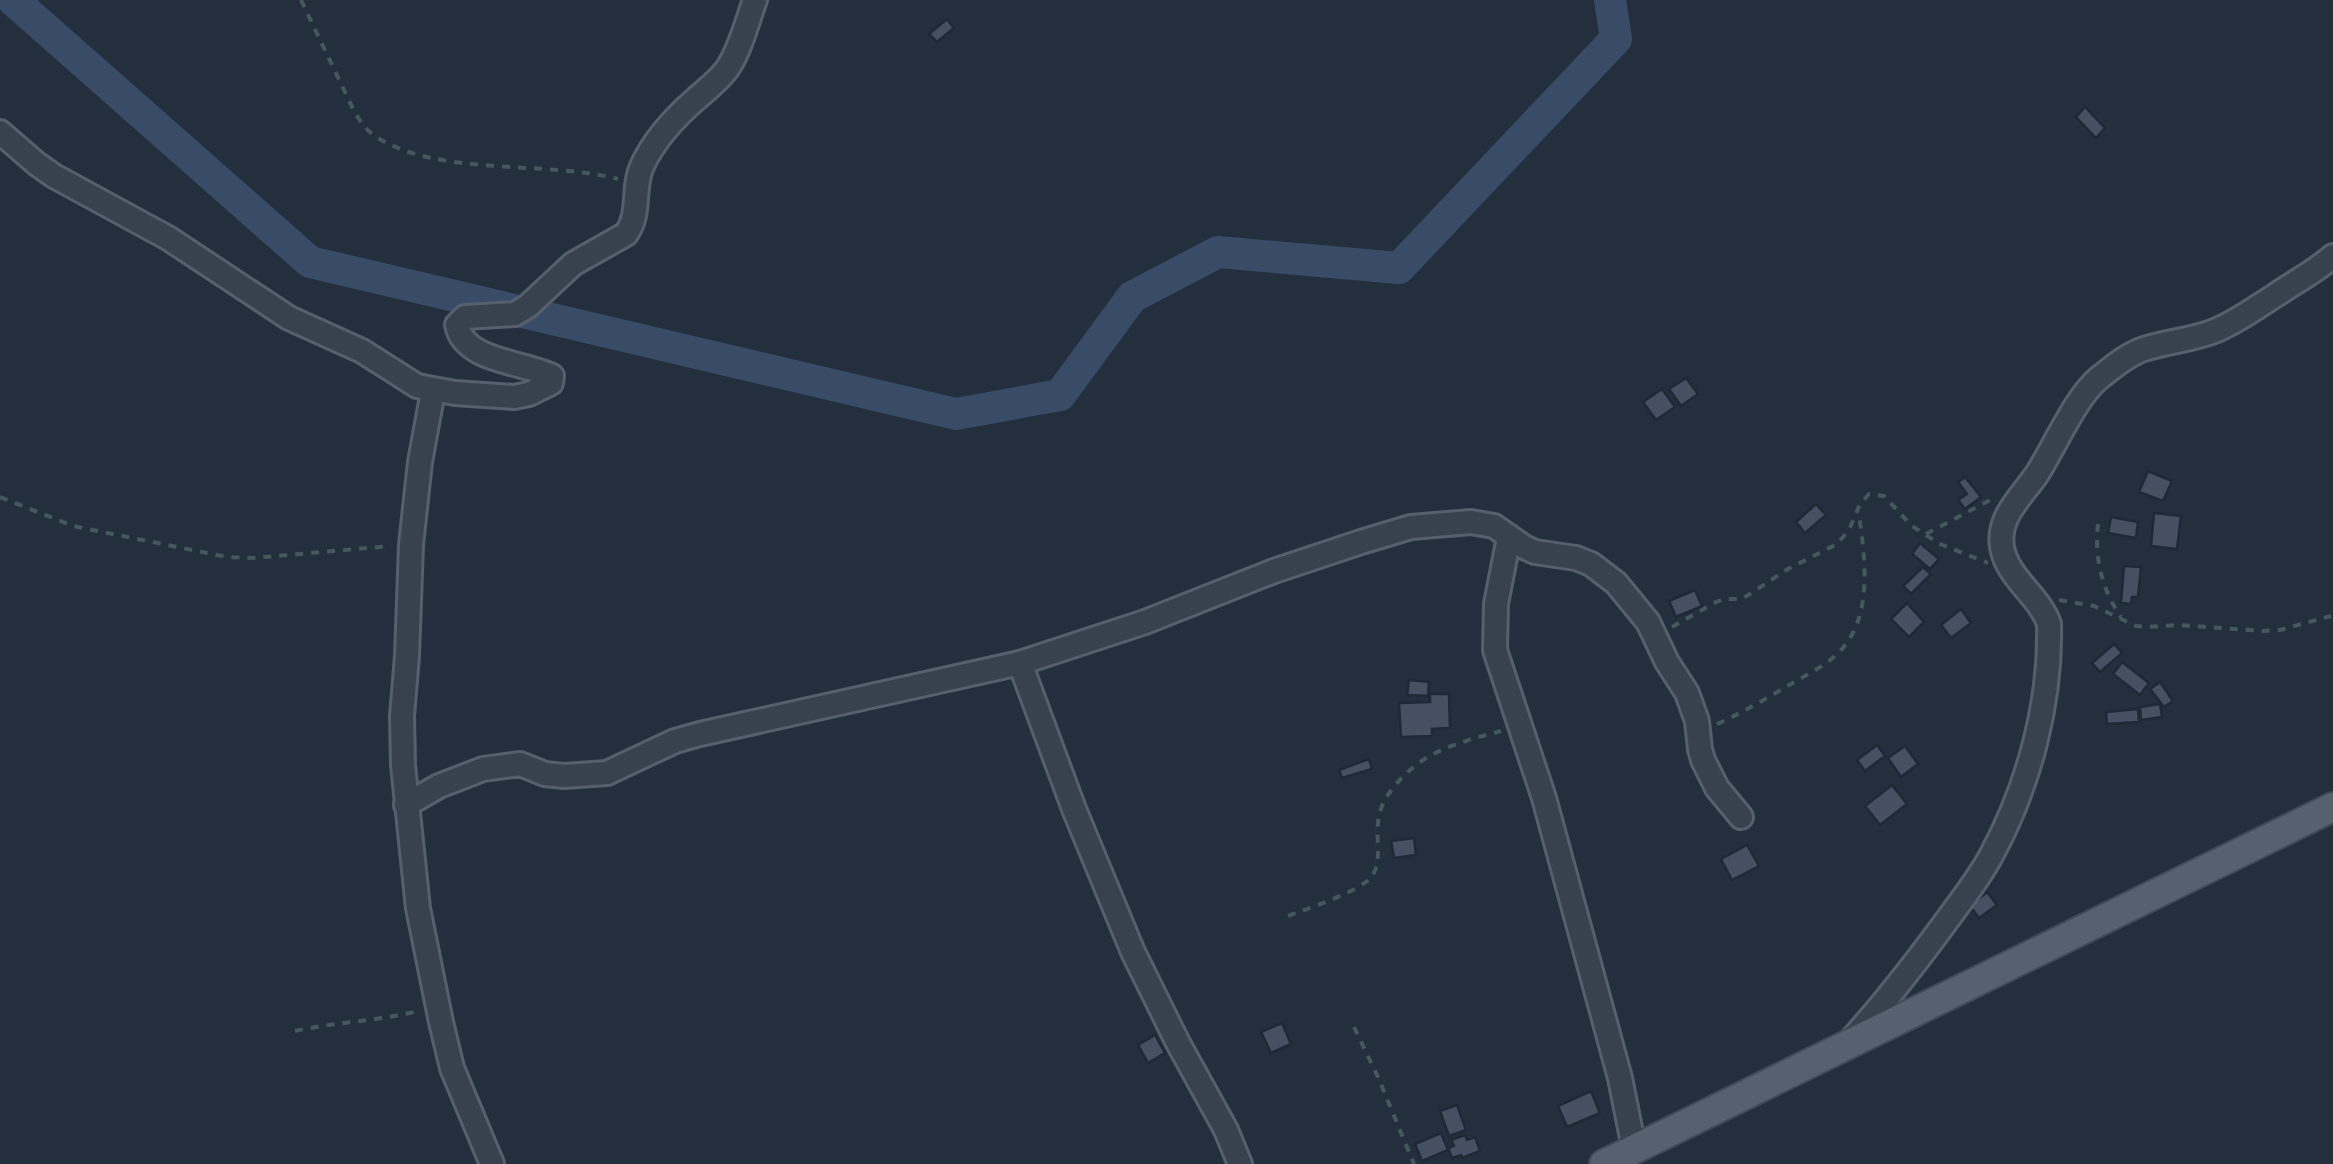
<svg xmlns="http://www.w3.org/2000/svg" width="2333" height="1164" viewBox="0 0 2333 1164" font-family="Inter,sans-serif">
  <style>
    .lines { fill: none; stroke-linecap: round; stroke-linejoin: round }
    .river { stroke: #394c67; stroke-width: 32 }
    .building { fill: #455162; stroke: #1f2835; stroke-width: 2.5 }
    .minor-casing { stroke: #565f6c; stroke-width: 28 }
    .major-casing { stroke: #414a57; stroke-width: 32 }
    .path { stroke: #44595c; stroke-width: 4; stroke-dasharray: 8 8; stroke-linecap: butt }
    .minor { stroke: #38414e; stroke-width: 22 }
    .major { stroke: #56606e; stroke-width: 28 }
  </style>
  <rect width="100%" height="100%" fill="#242f3e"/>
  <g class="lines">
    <polyline class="river" points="13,0 310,262 956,414 1060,395 1132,297 1218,252 1399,268 1616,39 1610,0"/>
  </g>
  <g class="building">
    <polygon points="947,19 954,28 937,42 929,34"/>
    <polygon points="2085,107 2105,128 2096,138 2076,117"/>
    <polygon points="1686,378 1698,394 1681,406 1669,389"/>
    <polygon points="1662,389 1675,407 1656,420 1643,402"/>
    <polygon points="2148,471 2172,481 2163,501 2139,492"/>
    <polygon points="1965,477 1981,497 1965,509 1958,500 1967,494 1958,482"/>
    <polygon points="1816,504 1826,515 1805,533 1796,522"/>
    <polygon points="2154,513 2181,516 2177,549 2151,546"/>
    <polygon points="2111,517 2138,522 2136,538 2108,533"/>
    <polygon points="1920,543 1939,559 1930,569 1912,554"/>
    <polygon points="2124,566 2141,567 2138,597 2132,597 2131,604 2121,603"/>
    <polygon points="1923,567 1931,574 1911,594 1903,586"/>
    <polygon points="1695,590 1702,606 1676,617 1669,601"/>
    <polygon points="1907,603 1924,622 1909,637 1891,619"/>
    <polygon points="1961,609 1971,623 1951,638 1941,625"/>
    <polygon points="2114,644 2122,653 2100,672 2092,663"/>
    <polygon points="2122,662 2149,683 2140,695 2113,674"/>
    <polygon points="1409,680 1429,682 1428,696 1407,695"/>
    <polygon points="2160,682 2173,701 2164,707 2150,689"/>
    <polygon points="1430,694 1449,694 1450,728 1432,729 1432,736 1401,737 1399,703 1430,702"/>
    <polygon points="2160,704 2162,717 2141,720 2140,707"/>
    <polygon points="2138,709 2139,722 2107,724 2106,712"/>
    <polygon points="1877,745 1885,756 1865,771 1857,760"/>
    <polygon points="1905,746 1918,764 1901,777 1888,758"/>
    <polygon points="1369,759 1372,769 1342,778 1339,770"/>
    <polygon points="1892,785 1907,804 1880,825 1865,806"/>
    <polygon points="1414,838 1416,855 1394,858 1391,841"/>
    <polygon points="1747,845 1759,866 1732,880 1721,859"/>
    <polygon points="1987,892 1997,905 1979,918 1970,906"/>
    <polygon points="1282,1023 1291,1044 1271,1053 1261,1032"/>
    <polygon points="1155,1035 1165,1053 1148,1063 1138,1045"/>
    <polygon points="1591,1091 1600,1113 1567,1127 1558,1106"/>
    <polygon points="1457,1105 1466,1130 1449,1136 1440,1111"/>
    <polygon points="1441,1133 1448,1150 1422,1161 1415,1144"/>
    <polygon points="1465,1135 1467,1140 1475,1137 1480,1151 1462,1158 1461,1155 1452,1158 1448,1148 1454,1146 1451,1140"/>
  </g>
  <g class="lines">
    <g class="minor-casing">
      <g id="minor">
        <path d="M 0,132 L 37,164 L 54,176 L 168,238 L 289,318 L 362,351 L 417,386 L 455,393 L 514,397 L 529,394 L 551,383 L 552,376 C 525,362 464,362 457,325 L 465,317 L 515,314 L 528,306 L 573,264 L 626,234 C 641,214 632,188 642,166 C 654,140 674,118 696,99 C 707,89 721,79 729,66 C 741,47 747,22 755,0"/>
        <polyline points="433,391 420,462 411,545 407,656 402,716 403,765 418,908 441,1022 452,1068 492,1164"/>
        <polyline points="1509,537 1496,604 1495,650 1544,798 1620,1078 1634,1148"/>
        <polyline points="1020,663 1074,809 1133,952 1178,1043 1226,1130 1240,1164"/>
        <polyline points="406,805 439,786 483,769 520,764 545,774 564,776 607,773 675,741 700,734 1020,663 1145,622 1274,571 1361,542 1411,527 1471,522 1494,526 1524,547 1535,552 1576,558 1591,564 1616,583 1648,622 1667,662 1687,693 1697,721 1700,749 1703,760 1717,788 1741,817"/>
        <path d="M 1852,1039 C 1888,999 1921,956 1953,912 C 1967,893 1981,875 1992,854 C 2029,785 2051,703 2049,624 C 2039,595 2007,578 2002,547 C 1997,517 2022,496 2037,474 C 2055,446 2075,398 2099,378 C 2112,368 2128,354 2144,349 C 2168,341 2194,340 2217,330 C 2238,321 2257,307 2276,295 C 2295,282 2316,271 2333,256"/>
      </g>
    </g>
    <g class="major-casing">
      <polyline id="major" points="1604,1164 2333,807"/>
    </g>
    <g class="path">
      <path d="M 301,0 L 355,113 C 361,122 366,130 375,136 C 436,177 546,160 618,179"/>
      <polyline points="0,497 73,526 227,557 253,558 391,546"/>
      <path d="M 2098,524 C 2094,557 2102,590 2121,617"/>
      <polyline points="1926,534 1992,499"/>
      <polyline points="2059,600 2094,606 2136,626 2147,627 2179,625 2263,631 2280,630 2331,616"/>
      <polyline points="1672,627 1716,602 1724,599 1742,599 1788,569 1837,544 1849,530 1860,504 1869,494 1884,496 1912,526 1940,544 1988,563"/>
      <path d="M 1717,724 C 1742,713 1767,698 1791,684 C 1808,674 1829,664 1842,649 C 1873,614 1865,557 1859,515"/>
      <path d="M 1288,916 C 1306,909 1362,891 1372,876 C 1382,862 1376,839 1378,823 C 1379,809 1385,798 1393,788 C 1422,751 1457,743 1501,731"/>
      <polyline points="1354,1027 1378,1077 1414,1164"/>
      <path d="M 295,1031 C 336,1022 378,1021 418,1011"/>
    </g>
    <use href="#minor" class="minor"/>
    <use href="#major" class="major"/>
  </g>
</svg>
